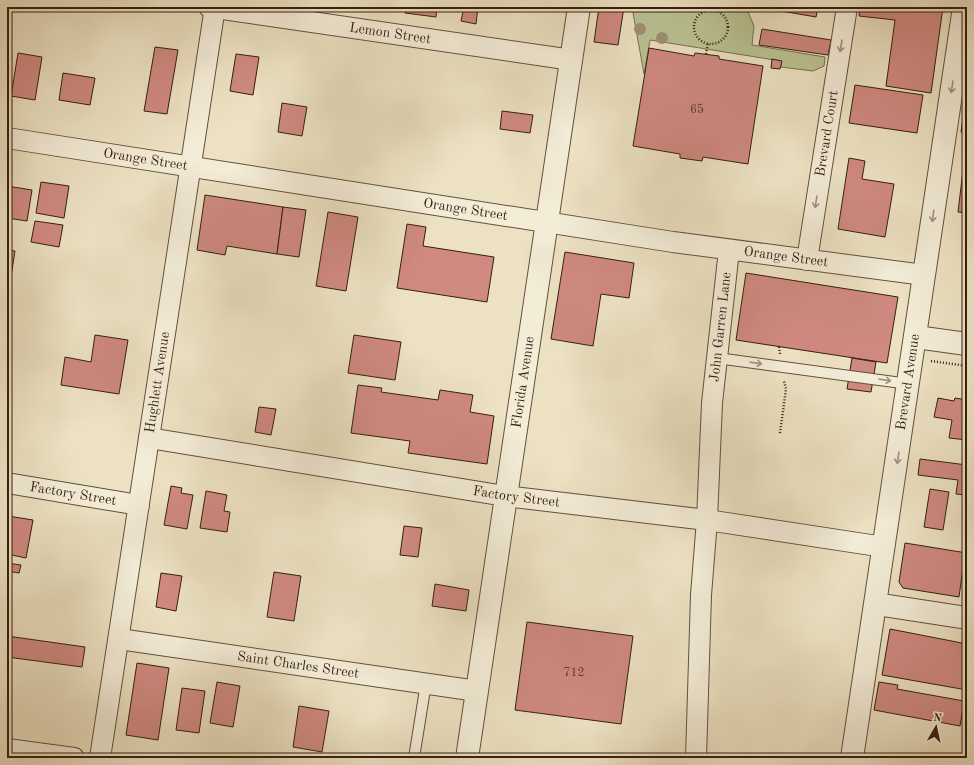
<svg xmlns="http://www.w3.org/2000/svg" width="974" height="765" viewBox="0 0 974 765" font-family="'Old Standard TT',serif">
  <style>
    .green { fill: #bac292; stroke: #787050 }
    .building { fill: #cf8981; stroke: #361f0e }
    .lines { fill: none; stroke-linecap: round; stroke-linejoin: round }
    .service-casing { stroke: #64503b; stroke-width: 12 }
    .minor-casing { stroke: #64503b; stroke-width: 22 }
    .tertiary-casing { stroke: #64503b; stroke-width: 24 }
    .path { stroke: #361f0e; stroke-width: 2.5; stroke-dasharray: 1 2; stroke-linecap: butt }
    .service { stroke: #f3ecd7; stroke-width: 10 }
    .minor { stroke: #f3ecd7; stroke-width: 20 }
    .tertiary { stroke: #f3ecd7; stroke-width: 22 }
    .tree { fill: #9e9175 }
    .oneway { stroke: #9e907d }
    .labels { text-anchor: middle; dominant-baseline: central; stroke-width: 3; stroke-linejoin: round; paint-order: stroke }
    .number-label { font-size: 12px; fill: #5c3a2b }
    .street-label { font-size: 14px; fill: #361f0e; stroke: #f3ecd7 }
  </style>
  <rect width="100%" height="100%" fill="#ece1c2"/>
  <filter id="stains"><feTurbulence type="fractalNoise" baseFrequency=".005" numOctaves="4"/><feColorMatrix values="0 0 0 0 .2 0 0 0 0 .09 0 0 0 0 .02 0 0 0 .5 -.17"/></filter>
  <radialGradient id="worn" r=".72"><stop offset=".6" stop-color="#630" stop-opacity="0"/><stop offset="1" stop-color="#630" stop-opacity=".3"/></radialGradient>
  <polygon class="green" points="632,7 746,7 754,26 752,45 825,57 824,66 813,71 781,67 781,61 650,40 644,74"/>
  <g class="building">
    <polygon points="406,7 437,7 436,17 405,13"/>
    <polygon points="464,7 478,7 476,24 461,21"/>
    <polygon points="599,7 624,7 618,45 594,42"/>
    <polygon points="758,7 818,7 816,17"/>
    <polygon points="860,7 943,7 931,93 886,86 895,20 859,16"/>
    <polygon points="762,29 831,40 828,55 759,45"/>
    <polygon points="155,47 178,50 167,114 144,111"/>
    <polygon points="649,48 694,56 695,53 719,56 719,59 763,66 748,164 703,157 702,161 680,158 680,154 633,146"/>
    <polygon points="18,53 42,57 35,100 11,96"/>
    <polygon points="236,54 259,57 253,95 230,91"/>
    <polygon points="772,59 782,61 780,69 771,68"/>
    <polygon points="63,73 95,78 90,105 59,100"/>
    <polygon points="855,85 923,95 917,133 849,123"/>
    <polygon points="967,89 967,133 961,132"/>
    <polygon points="282,103 307,107 302,136 278,132"/>
    <polygon points="502,111 533,115 530,133 500,129"/>
    <polygon points="967,137 967,213 958,212"/>
    <polygon points="849,158 865,161 862,179 894,184 885,237 838,229"/>
    <polygon points="41,182 69,186 64,218 36,213"/>
    <polygon points="7,186 32,190 27,221 7,218"/>
    <polygon points="205,195 283,207 277,254 227,246 225,255 197,250"/>
    <polygon points="283,207 306,210 299,257 277,254"/>
    <polygon points="328,212 358,217 346,291 316,286"/>
    <polygon points="35,221 63,225 59,247 31,242"/>
    <polygon points="407,224 426,227 423,246 494,257 487,302 397,288"/>
    <polygon points="7,250 15,251 11,277 7,277"/>
    <polygon points="565,252 634,263 629,298 601,294 593,346 551,339"/>
    <polygon points="746,273 898,297 887,363 736,340"/>
    <polygon points="95,335 128,340 119,394 61,385 65,357 91,362"/>
    <polygon points="354,335 401,342 395,380 348,373"/>
    <polygon points="852,358 876,362 871,392 847,389"/>
    <polygon points="358,385 382,388 381,392 438,400 440,390 473,395 470,412 494,416 487,464 408,453 410,441 351,433"/>
    <polygon points="938,398 954,401 955,398 967,400 967,440 949,438 952,420 934,417"/>
    <polygon points="259,407 276,409 271,435 255,432"/>
    <polygon points="920,459 967,465 967,495 956,494 958,480 918,475"/>
    <polygon points="171,486 182,488 181,493 193,495 187,529 164,525"/>
    <polygon points="930,489 949,492 943,530 924,527"/>
    <polygon points="206,491 227,495 224,511 230,512 227,532 200,528"/>
    <polygon points="8,516 33,520 26,558 7,554"/>
    <polygon points="404,526 422,528 418,557 400,555"/>
    <polygon points="905,543 967,553 967,569 963,568 959,597 903,588 899,582"/>
    <polygon points="7,563 21,565 19,573 7,571"/>
    <polygon points="274,572 301,576 294,621 267,617"/>
    <polygon points="161,573 182,576 176,611 156,607"/>
    <polygon points="435,584 469,590 466,611 432,606"/>
    <polygon points="527,622 633,636 621,724 515,710"/>
    <polygon points="890,629 967,644 967,690 882,675"/>
    <polygon points="7,636 85,647 82,667 7,657"/>
    <polygon points="137,663 169,668 158,740 126,735"/>
    <polygon points="217,682 240,686 233,727 210,723"/>
    <polygon points="879,682 898,685 897,689 964,701 960,726 874,710"/>
    <polygon points="182,688 205,691 199,733 176,730"/>
    <polygon points="299,706 329,711 322,752 293,747"/>
    <polygon points="872,754 892,758 871,758"/>
  </g>
  <g class="lines">
    <g class="service-casing">
      <g id="service">
        <polyline points="717,358 909,384"/>
        <polyline points="414,758 426,683"/>
      </g>
    </g>
    <g class="minor-casing">
      <g id="minor">
        <path id="s1" d="M 209,7 L 572,60"/>
        <path id="s2" d="M 7,138 L 673,242 L 924,275"/>
        <path id="s3" d="M 807,260 L 847,7"/>
        <path id="s4" d="M 149,438 L 505,496 L 707,520 L 884,547"/>
        <path id="s5" d="M 7,483 L 139,505"/>
        <path id="s6" d="M 119,639 L 477,691"/>
        <polyline points="7,749 74,758"/>
        <path id="s7" d="M 100,758 L 215,7"/>
        <path id="s8" d="M 696,758 L 701,595 L 707,520 L 712,403 L 729,250"/>
      </g>
    </g>
    <g class="tertiary-casing">
      <g id="tertiary">
        <polyline points="916,337 967,344"/>
        <polyline points="876,604 967,618"/>
        <path id="s9" d="M 467,758 L 579,7"/>
        <path id="s10" d="M 852,758 L 964,7"/>
      </g>
    </g>
    <g class="path">
      <circle cx="711" cy="27" r="17"/>
      <polyline points="706,54 708,43"/>
      <polyline points="779,347 780,354"/>
      <polyline points="931,361 967,366"/>
      <polyline points="780,433 786,389 784,381"/>
    </g>
    <use href="#service" class="service"/>
    <use href="#minor" class="minor"/>
    <use href="#tertiary" class="tertiary"/>
  </g>
  <g class="tree">
    <circle cx="640" cy="29" r="6"/>
    <circle cx="662" cy="38" r="6"/>
  </g>
  <defs><path id="oneway-shaft" d="M-6 0H5M1.5-3L5.5 0L1.5 3" fill="none" stroke-width="1.6" stroke-linecap="round" stroke-linejoin="round"/></defs>
  <g class="oneway">
    <use href="#oneway-shaft" transform="translate(841 46) rotate(99)"/>
    <use href="#oneway-shaft" transform="translate(952 87) rotate(99)"/>
    <use href="#oneway-shaft" transform="translate(816 202) rotate(99)"/>
    <use href="#oneway-shaft" transform="translate(933 216) rotate(98)"/>
    <use href="#oneway-shaft" transform="translate(756 363) rotate(8)"/>
    <use href="#oneway-shaft" transform="translate(885 380) rotate(8)"/>
    <use href="#oneway-shaft" transform="translate(898 458) rotate(99)"/>
  </g>
  <g class="labels">
    <g class="number-label">
      <text x="697" y="110">65</text>
      <text x="574" y="673">712</text>
    </g>
    <g class="street-label">
      <text stroke="none"><textPath href="#s1" startOffset="183">Lemon Street</textPath></text>
      <text stroke="none"><textPath href="#s3" startOffset="128">Brevard Court</textPath></text>
      <text stroke="none"><textPath href="#s2" startOffset="140">Orange Street</textPath></text>
      <text stroke="none"><textPath href="#s2" startOffset="464">Orange Street</textPath></text>
      <text stroke="none"><textPath href="#s2" startOffset="788">Orange Street</textPath></text>
      <text stroke="none"><textPath href="#s8" startOffset="432">John Garren Lane</textPath></text>
      <text stroke="none"><textPath href="#s9" startOffset="380">Florida Avenue</textPath></text>
      <text stroke="none"><textPath href="#s7" startOffset="380">Hughlett Avenue</textPath></text>
      <text stroke="none"><textPath href="#s10" startOffset="380">Brevard Avenue</textPath></text>
      <text stroke="none"><textPath href="#s5" startOffset="67">Factory Street</textPath></text>
      <text stroke="none"><textPath href="#s4" startOffset="372">Factory Street</textPath></text>
      <text stroke="none"><textPath href="#s6" startOffset="181">Saint Charles Street</textPath></text>
    </g>
  </g>
  <rect width="974" height="765" fill="none" stroke="#ece1c2" stroke-width="24"/>
  <rect x="8" y="8" width="958" height="749" fill="none" stroke="#361f0e" stroke-width="2"/>
  <rect x="12" y="12" width="950" height="741" fill="none" stroke="#361f0e"/>
  <g transform="translate(936 727) rotate(9)" stroke="#f3ecd7" stroke-width="3" paint-order="stroke">
  <path d="M0-3L7 15L0 10L-7 15Z" fill="#361f0e"/>
  <text y="-6" font-size="11" font-weight="bold" text-anchor="middle" fill="#361f0e">N</text>
  </g>
  <rect width="100%" height="100%" filter="url(#stains)"/>
  <rect width="100%" height="100%" fill="url(#worn)"/>
</svg>
